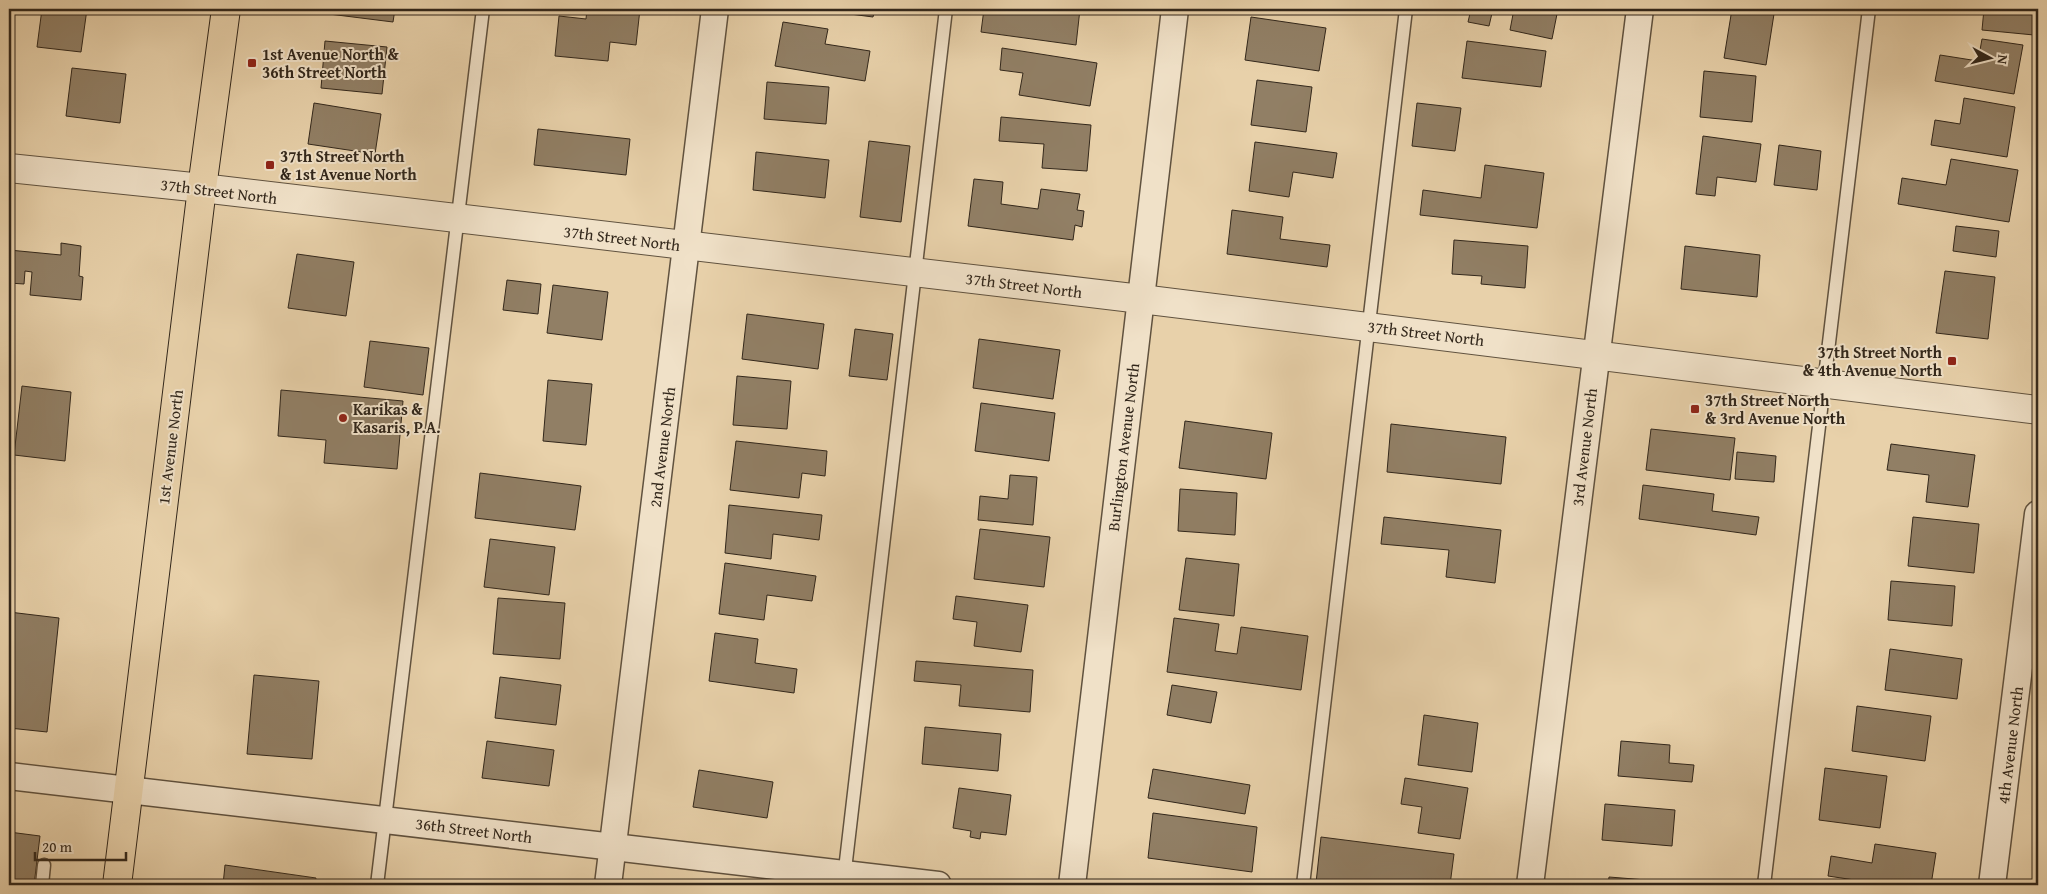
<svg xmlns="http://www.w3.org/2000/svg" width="2047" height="894" viewBox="0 0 2047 894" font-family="'Gentium Book Plus',serif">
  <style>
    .building { fill: #917f65; stroke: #32271b }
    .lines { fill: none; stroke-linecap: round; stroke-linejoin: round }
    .service-casing { stroke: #60523f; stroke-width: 15 }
    .minor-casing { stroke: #60523f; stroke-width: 29 }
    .tertiary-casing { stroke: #60523f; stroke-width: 30 }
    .primary-casing { stroke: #32271b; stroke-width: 30 }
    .service { stroke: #f0e1c8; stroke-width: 12 }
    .minor { stroke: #f0e1c8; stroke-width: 26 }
    .tertiary { stroke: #f0e1c8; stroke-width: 28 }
    .primary { stroke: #e8d1aa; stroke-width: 28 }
    .poi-dot { fill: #8f2418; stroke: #f0e1c8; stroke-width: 2 }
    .labels { text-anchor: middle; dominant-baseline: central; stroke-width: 4; stroke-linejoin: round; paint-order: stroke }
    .poi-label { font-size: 16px; font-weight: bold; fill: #32271b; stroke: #f0e1c8; text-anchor: start }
    .street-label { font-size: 16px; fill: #32271b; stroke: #f0e1c8 }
  </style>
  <rect width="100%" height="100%" fill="#e8d1aa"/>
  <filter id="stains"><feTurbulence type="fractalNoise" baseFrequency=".004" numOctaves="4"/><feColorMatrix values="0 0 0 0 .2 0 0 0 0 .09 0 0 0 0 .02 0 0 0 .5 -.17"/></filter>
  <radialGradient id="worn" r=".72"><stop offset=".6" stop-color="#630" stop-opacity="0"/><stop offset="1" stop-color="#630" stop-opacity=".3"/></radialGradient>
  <g class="building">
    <polygon points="42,9 87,9 81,52 37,47"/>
    <polygon points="329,9 395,9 393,22 329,14"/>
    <polygon points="587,9 640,9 636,45 610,42 608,61 555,56 559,16 586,19"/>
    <polygon points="812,9 875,9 873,17"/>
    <polygon points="984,9 1080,9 1076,45 981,32"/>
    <polygon points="1471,9 1493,9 1489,26 1468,22"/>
    <polygon points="1514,9 1558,9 1552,39 1510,30"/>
    <polygon points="1732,9 1774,14 1766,65 1724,58"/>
    <polygon points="1984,9 2036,9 2034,35 1982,30"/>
    <polygon points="1251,17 1326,28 1319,71 1245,60"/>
    <polygon points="783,22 828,29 825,44 870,51 865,81 775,66"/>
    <polygon points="1982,39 2023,45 2014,94 1935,81 1940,55 1978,61"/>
    <polygon points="325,41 387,47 382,94 321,88"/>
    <polygon points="1467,41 1546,51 1541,87 1462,78"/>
    <polygon points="1002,48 1097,63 1090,106 1019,95 1023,73 1000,70"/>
    <polygon points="72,68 126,74 120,123 66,116"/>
    <polygon points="1704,71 1756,76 1752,122 1700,117"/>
    <polygon points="1257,80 1312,87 1306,132 1251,125"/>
    <polygon points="767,82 829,87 826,124 764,119"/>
    <polygon points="1964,98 2015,107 2007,157 1931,145 1935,120 1960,124"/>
    <polygon points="314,103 381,114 375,154 308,144"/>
    <polygon points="1417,103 1461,108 1455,151 1412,146"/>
    <polygon points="1001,117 1091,125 1087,171 1042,168 1044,144 999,141"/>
    <polygon points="538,129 630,139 626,175 534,165"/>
    <polygon points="1703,136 1761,144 1756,182 1717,177 1715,196 1696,194"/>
    <polygon points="869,141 910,146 901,222 860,217"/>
    <polygon points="1255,142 1337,153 1333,178 1293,172 1289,197 1249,191"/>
    <polygon points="1779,145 1821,151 1817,190 1774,185"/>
    <polygon points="756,152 829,160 825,198 753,190"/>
    <polygon points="1951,159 2018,170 2009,222 1898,204 1902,178 1946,185"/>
    <polygon points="1485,165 1544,173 1537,228 1420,215 1423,190 1481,198"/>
    <polygon points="974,179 1003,182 1001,204 1038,209 1041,189 1080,194 1077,210 1084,211 1082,227 1075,225 1073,240 968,226"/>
    <polygon points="1232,210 1283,217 1280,239 1330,245 1327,267 1227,254"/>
    <polygon points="1956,226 1999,231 1996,257 1953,251"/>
    <polygon points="1454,240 1528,246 1525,288 1481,284 1482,276 1452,274"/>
    <polygon points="61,243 81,246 79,276 83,277 81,300 30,295 32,272 25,271 24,284 9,283 9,250 61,255"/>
    <polygon points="1685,246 1760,255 1757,297 1681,289"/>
    <polygon points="297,254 354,262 346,316 288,308"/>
    <polygon points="1945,271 1995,277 1988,339 1936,333"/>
    <polygon points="507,280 541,284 538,314 503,310"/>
    <polygon points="553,285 608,292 602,340 547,333"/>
    <polygon points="747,314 824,324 818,369 742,359"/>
    <polygon points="855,329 893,334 887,380 849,376"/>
    <polygon points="979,339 1060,350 1053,399 973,388"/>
    <polygon points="370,341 429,348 423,395 364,387"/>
    <polygon points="737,376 791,381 787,429 733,425"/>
    <polygon points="548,380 592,384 586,445 543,441"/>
    <polygon points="22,386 71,392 65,461 14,455"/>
    <polygon points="281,390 403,401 397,469 324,463 326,440 278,436"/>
    <polygon points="981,403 1055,413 1049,461 975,451"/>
    <polygon points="1185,421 1272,433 1266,479 1179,468"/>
    <polygon points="1391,424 1506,437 1501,484 1387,472"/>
    <polygon points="1651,429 1735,438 1730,480 1646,470"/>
    <polygon points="736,441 827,451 825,476 802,473 799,498 730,490"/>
    <polygon points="1891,444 1975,455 1968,507 1926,502 1929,475 1887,470"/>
    <polygon points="1737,452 1776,456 1774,482 1735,479"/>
    <polygon points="480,473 581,486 575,530 475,518"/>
    <polygon points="1010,475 1037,477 1033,525 978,520 980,496 1008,499"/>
    <polygon points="1643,485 1714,494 1712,511 1759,517 1756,535 1639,519"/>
    <polygon points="1180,489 1237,493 1235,535 1178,531"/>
    <polygon points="729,505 822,515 819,540 773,534 771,559 725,553"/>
    <polygon points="1384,517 1501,530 1495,583 1446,577 1449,550 1381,544"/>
    <polygon points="1913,517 1979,524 1974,573 1908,566"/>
    <polygon points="980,529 1050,537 1044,587 974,579"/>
    <polygon points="490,539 555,547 549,595 484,587"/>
    <polygon points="1186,558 1239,564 1234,616 1179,610"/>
    <polygon points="725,563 816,576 812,601 767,595 764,620 719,614"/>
    <polygon points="1891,581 1955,586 1952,626 1888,620"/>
    <polygon points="956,596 1028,605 1021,652 974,646 977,622 953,619"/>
    <polygon points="498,598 565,603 560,659 493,654"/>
    <polygon points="9,612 59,618 47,732 9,728"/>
    <polygon points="1174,618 1219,624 1215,651 1237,654 1241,627 1308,636 1301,690 1167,672"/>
    <polygon points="715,633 758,639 755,663 797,669 794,693 709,681"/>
    <polygon points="1890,649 1962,659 1957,699 1885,690"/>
    <polygon points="916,661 1033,670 1030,712 959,706 961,685 914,681"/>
    <polygon points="254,675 319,681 312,759 247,754"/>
    <polygon points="500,677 561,685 556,725 495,718"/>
    <polygon points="1172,685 1217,692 1211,723 1167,715"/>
    <polygon points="1857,706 1931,716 1925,761 1852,751"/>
    <polygon points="1424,715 1478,723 1472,772 1418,765"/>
    <polygon points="925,727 1001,734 998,771 922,764"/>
    <polygon points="487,741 554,750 549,786 482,778"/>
    <polygon points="1621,741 1670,745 1669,763 1694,765 1692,782 1618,776"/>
    <polygon points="1825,768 1887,776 1880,828 1819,820"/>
    <polygon points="1153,769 1250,785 1245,814 1148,798"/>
    <polygon points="699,770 773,782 767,818 693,807"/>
    <polygon points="1405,778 1468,788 1460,839 1418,833 1422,807 1401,804"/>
    <polygon points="959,788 1011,795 1006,835 981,832 980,839 970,837 971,831 953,828"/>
    <polygon points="1605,804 1675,810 1672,846 1602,840"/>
    <polygon points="1153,813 1257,827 1252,872 1148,858"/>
    <polygon points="9,832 40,836 34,885 9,885"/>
    <polygon points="1321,837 1454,854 1450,885 1335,885 1316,883"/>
    <polygon points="1875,844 1936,853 1931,885 1888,885 1828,876 1831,856 1872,863"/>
    <polygon points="225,865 316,878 315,885 223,885"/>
    <polygon points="1609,877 1684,883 1684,885 1608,885"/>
  </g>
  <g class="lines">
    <g class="service-casing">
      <g id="service">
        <polyline points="844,878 946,9"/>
        <polyline points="42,885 44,865"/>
        <polyline points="377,885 483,9"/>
        <polyline points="1303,885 1406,9"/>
        <polyline points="1764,885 1869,9"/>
      </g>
    </g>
    <g class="minor-casing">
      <g id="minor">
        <polyline points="9,776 938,885"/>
        <polyline points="608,885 715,9"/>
        <polyline points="1072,885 1175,9"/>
        <polyline points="1530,885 1640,9"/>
        <polyline points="1992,885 2038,514"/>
      </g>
    </g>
    <g class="tertiary-casing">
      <polyline id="tertiary" points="9,168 202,188 1141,299 2038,410"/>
    </g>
    <g class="primary-casing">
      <polyline id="primary" points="117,885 202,188 226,9"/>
    </g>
    <use href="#service" class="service"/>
    <use href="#minor" class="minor"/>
    <use href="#tertiary" class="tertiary"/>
    <use href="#primary" class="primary"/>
  </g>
  <g class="poi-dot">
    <rect x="247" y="58" width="10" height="10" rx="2.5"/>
    <rect x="265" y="160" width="10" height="10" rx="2.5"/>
    <rect x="1947" y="356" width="10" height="10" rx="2.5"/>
    <rect x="1690" y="404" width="10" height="10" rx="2.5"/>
    <circle cx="343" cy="418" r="5"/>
  </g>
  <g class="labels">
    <g class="poi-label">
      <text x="262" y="54">1st Avenue North &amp;<tspan x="262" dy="18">36th Street North</tspan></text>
      <text x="280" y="156">37th Street North<tspan x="280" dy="18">&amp; 1st Avenue North</tspan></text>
      <text x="1942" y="352" text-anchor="end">37th Street North<tspan x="1942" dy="18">&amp; 4th Avenue North</tspan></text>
      <text x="1705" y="400">37th Street North<tspan x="1705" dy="18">&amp; 3rd Avenue North</tspan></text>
      <text x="353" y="409">Karikas &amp;<tspan x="353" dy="18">Kasaris, P.A.</tspan></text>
    </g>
    <g class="street-label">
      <text transform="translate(219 191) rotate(7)">37th Street North</text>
      <text transform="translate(622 238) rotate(7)">37th Street North</text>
      <text transform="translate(1024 285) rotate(7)">37th Street North</text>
      <text transform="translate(1426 333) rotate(7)">37th Street North</text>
      <text transform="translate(170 447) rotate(-83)">1st Avenue North</text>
      <text transform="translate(662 447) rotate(-83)">2nd Avenue North</text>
      <text transform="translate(1123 447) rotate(-83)">Burlington Avenue North</text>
      <text transform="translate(1584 447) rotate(-83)">3rd Avenue North</text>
      <text transform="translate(2010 745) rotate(-83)">4th Avenue North</text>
      <text transform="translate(474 830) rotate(7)">36th Street North</text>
    </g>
  </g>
  <rect width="2047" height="894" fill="none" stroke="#e8d1aa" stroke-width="30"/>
  <rect x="10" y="10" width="2027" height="874" fill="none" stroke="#32271b" stroke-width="2.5"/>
  <rect x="15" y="15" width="2017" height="864" fill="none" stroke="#32271b"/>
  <g transform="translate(1990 58) rotate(97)" stroke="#f0e1c8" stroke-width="4" paint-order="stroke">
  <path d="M0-4L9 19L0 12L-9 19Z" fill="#32271b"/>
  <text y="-8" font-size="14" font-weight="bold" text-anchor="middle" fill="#32271b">N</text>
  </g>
  <path d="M35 852v8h91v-8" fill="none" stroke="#32271b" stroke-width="2.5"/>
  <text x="42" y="852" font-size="15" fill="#32271b" stroke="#f0e1c8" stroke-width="4" paint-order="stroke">20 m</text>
  <rect width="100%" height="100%" filter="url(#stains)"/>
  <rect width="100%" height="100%" fill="url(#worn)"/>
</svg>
